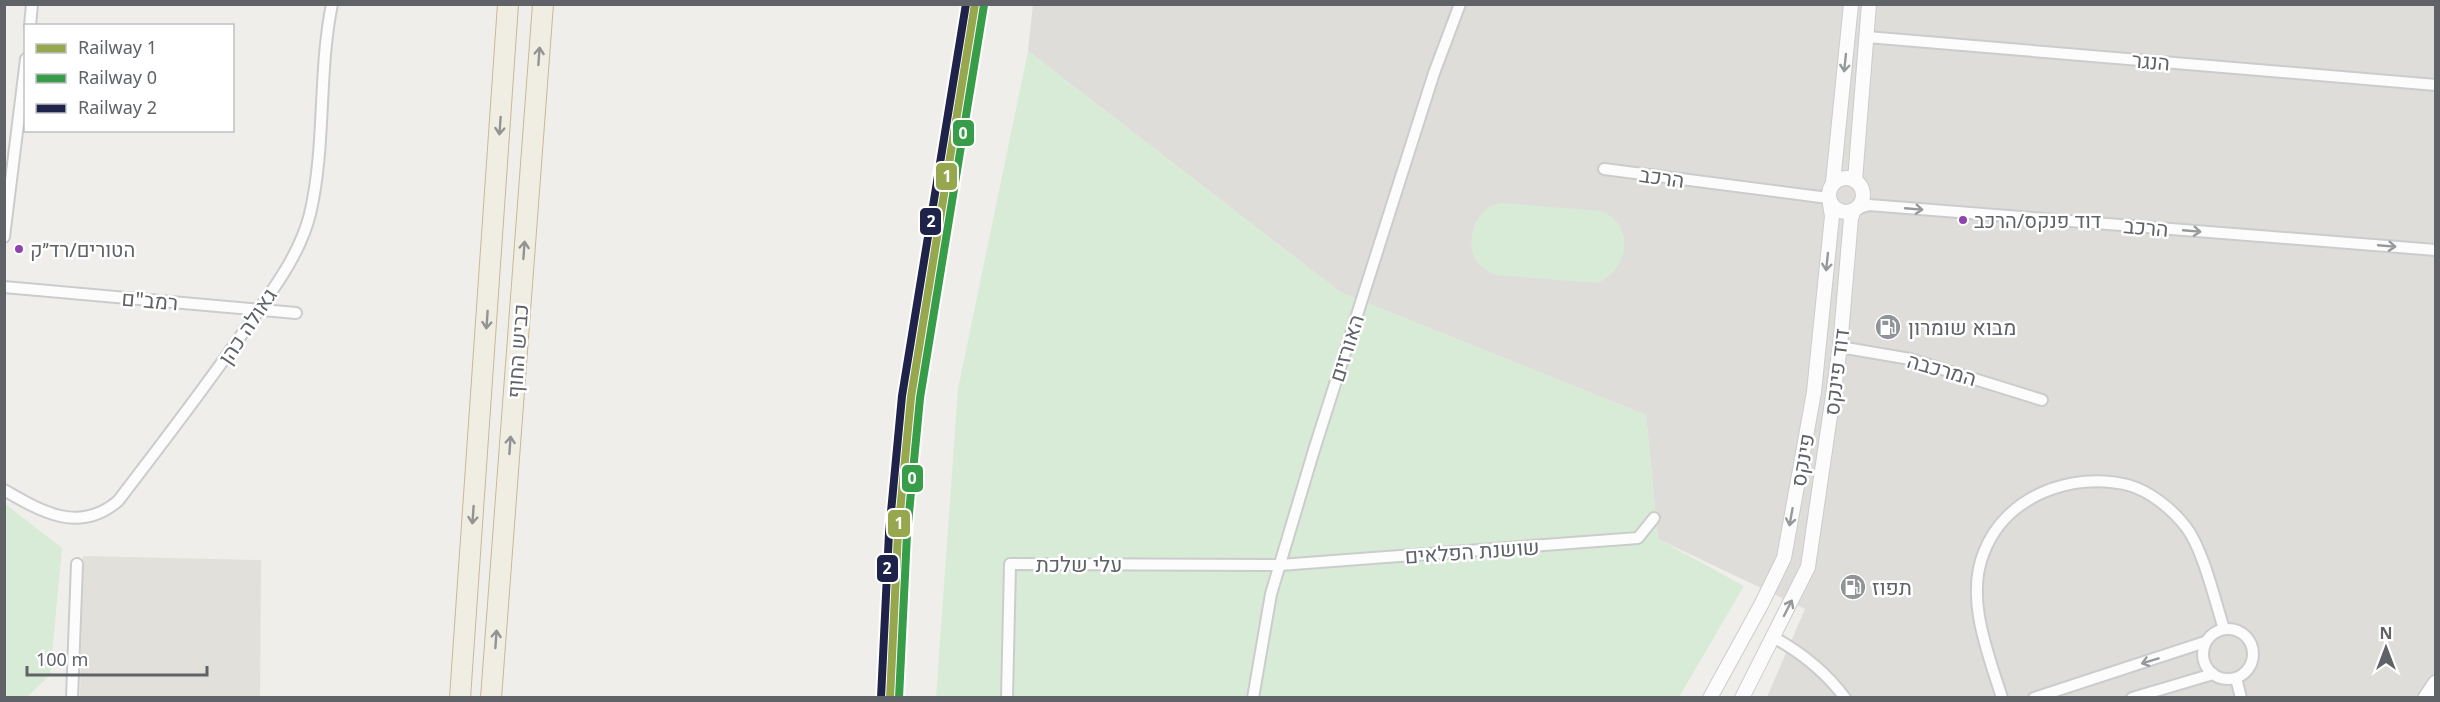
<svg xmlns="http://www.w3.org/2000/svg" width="2440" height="702" viewBox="0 0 2440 702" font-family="'Noto Sans',Heebo,sans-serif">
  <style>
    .industrial { fill: #dfddda }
    .education { fill: #e2e0da }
    .green { fill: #d8ebd6 }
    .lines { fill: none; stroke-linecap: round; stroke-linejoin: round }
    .minor-casing { stroke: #cbcccc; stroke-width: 14 }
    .tertiary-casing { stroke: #cbcccc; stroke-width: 16 }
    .secondary-casing { stroke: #cacacb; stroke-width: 18 }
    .motorway-casing { stroke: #c8b996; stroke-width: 22 }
    .minor { stroke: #fdfcfc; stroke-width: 10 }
    .tertiary { stroke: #fdfcfc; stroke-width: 14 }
    .secondary { stroke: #fdfcfc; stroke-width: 15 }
    .motorway { stroke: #f0ede3; stroke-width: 20 }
    .rail-1-casing { stroke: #fff; stroke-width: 12 }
    .rail-2-casing { stroke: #fff; stroke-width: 12 }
    .rail-3-casing { stroke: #fff; stroke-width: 12 }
    .rail-1 { stroke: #96a74d; stroke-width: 8 }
    .rail-2 { stroke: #389d48; stroke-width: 8 }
    .rail-3 { stroke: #1f234a; stroke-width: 8 }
    .oneway { stroke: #929393 }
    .oneway2 { stroke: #96999c }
    .bus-dot { fill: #8e44ad; stroke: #fff; stroke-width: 2 }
    .labels { text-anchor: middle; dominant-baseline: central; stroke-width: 5; stroke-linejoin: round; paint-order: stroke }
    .bus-label { font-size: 20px; fill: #5f6368; stroke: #fff; text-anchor: start }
    .street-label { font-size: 21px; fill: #5f6368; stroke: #fff }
    .poi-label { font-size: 21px; fill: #5f6368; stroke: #fff; text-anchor: start }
    .line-badge { stroke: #fff; stroke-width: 2 }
    .badge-label { font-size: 16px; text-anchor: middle; font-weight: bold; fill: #fff }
  </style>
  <rect width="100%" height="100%" fill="#efeeea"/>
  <polygon class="industrial" points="1033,4 2435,5 2435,697 1767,697 1805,609 1658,539 1646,415 1340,292 1028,51"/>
  <polygon class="education" points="83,556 261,560 260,697 80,697"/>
  <g class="green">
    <polygon points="1028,51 1340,292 1646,415 1658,539 1744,586 1679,697 936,698 958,389"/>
    <path d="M 1501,203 L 1601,211 C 1636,225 1629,270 1597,283 L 1496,275 C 1486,271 1478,266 1474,256 C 1466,235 1478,206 1501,203 Z"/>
    <polygon points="5,504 62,548 50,675 27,697 5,697"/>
  </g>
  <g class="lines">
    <g class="minor-casing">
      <g id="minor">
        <polyline points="30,26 32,4"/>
        <polyline points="1867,37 2436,85"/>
        <polyline points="1604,169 1828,198"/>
        <polyline points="1856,209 1869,205 2436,250"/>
        <polyline points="4,237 26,59"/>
        <polyline points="4,287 296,313"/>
        <polyline points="1840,347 1910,359 2042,400"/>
        <path d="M 4,490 C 42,512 79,534 118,501 C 163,442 209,383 251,321 C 274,288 300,254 310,214 C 326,146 318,72 332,4"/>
        <circle cx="2228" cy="654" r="25"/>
        <path d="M 1773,637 C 1802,653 1825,671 1845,698"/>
        <polyline points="2236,678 2241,698"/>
        <polyline points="72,698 77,564"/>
        <polyline points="1007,698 1010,564 1280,565 1638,538 1654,518"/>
        <polyline points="1253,698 1271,594 1314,450 1434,73 1460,4"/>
        <path d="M 2002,698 C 1988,653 1965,598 1984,552 C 2006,496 2072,471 2128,485 C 2150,491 2172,509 2186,527 C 2203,549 2215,601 2224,629"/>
        <polyline points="2034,698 2205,642"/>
        <polyline points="2132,698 2213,674"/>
      </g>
    </g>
    <g class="tertiary-casing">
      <g id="tertiary">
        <circle cx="1846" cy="195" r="17"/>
        <polyline points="1855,180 1869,4"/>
        <polyline points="1833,182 1851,4"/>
        <polyline points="1710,698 1761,605 1784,558 1814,392 1832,216 1830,204"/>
        <polyline points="1742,698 1808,567 1840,347 1851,218 1854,210"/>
      </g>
    </g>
    <g class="secondary-casing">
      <polyline id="secondary" points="2426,698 2436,683"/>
    </g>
    <g class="motorway-casing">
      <g id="motorway">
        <polyline points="460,698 508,4"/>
        <polyline points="491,698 543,4"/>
      </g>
    </g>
    <use href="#minor" class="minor"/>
    <use href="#tertiary" class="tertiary"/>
    <use href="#secondary" class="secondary"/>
    <use href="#motorway" class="motorway"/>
    <g class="rail-1-casing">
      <polyline id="rail-1" points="890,698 898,533 911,397 975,4"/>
    </g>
    <g class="rail-2-casing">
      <polyline id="rail-2" points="899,698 907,534 920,398 984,5"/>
    </g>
    <g class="rail-3-casing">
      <polyline id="rail-3" points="881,698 889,533 902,396 966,4"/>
    </g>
    <use href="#rail-1" class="rail-1"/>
    <use href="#rail-2" class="rail-2"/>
    <use href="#rail-3" class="rail-3"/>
  </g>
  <defs><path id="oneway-shaft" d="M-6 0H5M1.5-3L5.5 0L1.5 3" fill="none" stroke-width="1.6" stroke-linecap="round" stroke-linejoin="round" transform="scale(1.5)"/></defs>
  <g class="oneway">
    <use href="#oneway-shaft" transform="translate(539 56) rotate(-86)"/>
    <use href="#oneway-shaft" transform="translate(500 126) rotate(94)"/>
    <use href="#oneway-shaft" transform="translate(524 250) rotate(-86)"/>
    <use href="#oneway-shaft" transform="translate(487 320) rotate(94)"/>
    <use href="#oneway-shaft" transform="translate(510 445) rotate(-86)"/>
    <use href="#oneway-shaft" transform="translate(473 515) rotate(94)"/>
    <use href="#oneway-shaft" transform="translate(496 639) rotate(-86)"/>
  </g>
  <g class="oneway2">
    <use href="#oneway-shaft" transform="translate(1845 63) rotate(96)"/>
    <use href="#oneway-shaft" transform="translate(1914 209) rotate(5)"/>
    <use href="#oneway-shaft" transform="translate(2192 231) rotate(5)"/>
    <use href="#oneway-shaft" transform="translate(2387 246) rotate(5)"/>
    <use href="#oneway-shaft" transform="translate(1827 262) rotate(96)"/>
    <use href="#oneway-shaft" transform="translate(1791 517) rotate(100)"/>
    <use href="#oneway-shaft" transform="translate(1788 608) rotate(-63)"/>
    <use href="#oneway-shaft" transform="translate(2150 661) rotate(163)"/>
  </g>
  <defs>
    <g id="fuel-disc" transform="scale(1.35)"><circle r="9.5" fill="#919496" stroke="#fff"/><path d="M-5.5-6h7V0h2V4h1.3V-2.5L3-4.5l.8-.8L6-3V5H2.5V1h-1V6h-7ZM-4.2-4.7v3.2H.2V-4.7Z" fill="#fff"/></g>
  </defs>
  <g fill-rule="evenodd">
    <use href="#fuel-disc" x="1888" y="327"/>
    <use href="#fuel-disc" x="1853" y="587"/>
  </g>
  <g class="bus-dot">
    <circle cx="1963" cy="220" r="5"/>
    <circle cx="19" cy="249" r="5"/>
  </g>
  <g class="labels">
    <g class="bus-label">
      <text x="1974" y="220">דוד פנקס/הרכב</text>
      <text x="30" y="249">הטורים/רד״ק</text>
    </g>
    <g class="street-label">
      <text transform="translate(2151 61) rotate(5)">הנגר</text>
      <text transform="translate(1662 177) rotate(8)">הרכב</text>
      <text transform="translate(2146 227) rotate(5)">הרכב</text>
      <text transform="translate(150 300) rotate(5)">רמב"ם</text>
      <text transform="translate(247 326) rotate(-56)">גאולה כהן</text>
      <text transform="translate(1346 348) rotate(-72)">האורזים</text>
      <text transform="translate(517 351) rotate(-86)">כביש החוף</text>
      <text transform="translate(1942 369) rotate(16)">המרכבה</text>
      <text transform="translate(1836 372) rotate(-83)">דוד פינקס</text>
      <text transform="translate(1802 460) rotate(-80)">פינקס</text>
      <text transform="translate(1472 551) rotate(-4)">שושנת הפלאים</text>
      <text x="1079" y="564">עלי שלכת</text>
    </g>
    <g class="poi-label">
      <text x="1908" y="327">מבוא שומרון</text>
      <text x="1872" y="587">תפוז</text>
    </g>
  </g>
  <g class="line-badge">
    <rect x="952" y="119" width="23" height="28" rx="6" fill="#389d48"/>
    <rect x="935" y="162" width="23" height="29" rx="6" fill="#96a74d"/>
    <rect x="919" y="207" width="23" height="29" rx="6" fill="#1f234a"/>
    <rect x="901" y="464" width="23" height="29" rx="6" fill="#389d48"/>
    <rect x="887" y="509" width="24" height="29" rx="6" fill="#96a74d"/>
    <rect x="876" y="554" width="23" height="29" rx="6" fill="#1f234a"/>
  </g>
  <g class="badge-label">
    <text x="963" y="139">0</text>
    <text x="947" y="182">1</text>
    <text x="931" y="227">2</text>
    <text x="912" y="484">0</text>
    <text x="899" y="529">1</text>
    <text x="887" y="574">2</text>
  </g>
  <rect width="2440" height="702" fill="none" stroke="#5f6368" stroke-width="12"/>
  <rect x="24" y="24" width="210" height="108" fill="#ffffff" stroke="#bfc1c3" stroke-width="1.5"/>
  <rect x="36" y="44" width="30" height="9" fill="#96a74d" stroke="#bfc1c3" stroke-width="1.5"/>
  <text x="78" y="54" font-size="18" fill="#5f6368">Railway 1</text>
  <rect x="36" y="74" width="30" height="9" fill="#389d48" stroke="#bfc1c3" stroke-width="1.5"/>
  <text x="78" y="84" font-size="18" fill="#5f6368">Railway 0</text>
  <rect x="36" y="104" width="30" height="9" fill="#1f234a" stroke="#bfc1c3" stroke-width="1.5"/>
  <text x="78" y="114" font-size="18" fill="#5f6368">Railway 2</text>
  <g transform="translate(2386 648)" stroke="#ffffff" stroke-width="4.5" paint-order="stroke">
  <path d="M0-4.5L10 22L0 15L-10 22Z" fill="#5f6368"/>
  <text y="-9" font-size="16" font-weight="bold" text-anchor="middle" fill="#5f6368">N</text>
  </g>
  <path d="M27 666v9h180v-9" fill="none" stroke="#5f6368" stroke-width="3"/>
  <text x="36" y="666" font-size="18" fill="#5f6368" stroke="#ffffff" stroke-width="4.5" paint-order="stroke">100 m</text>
</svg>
